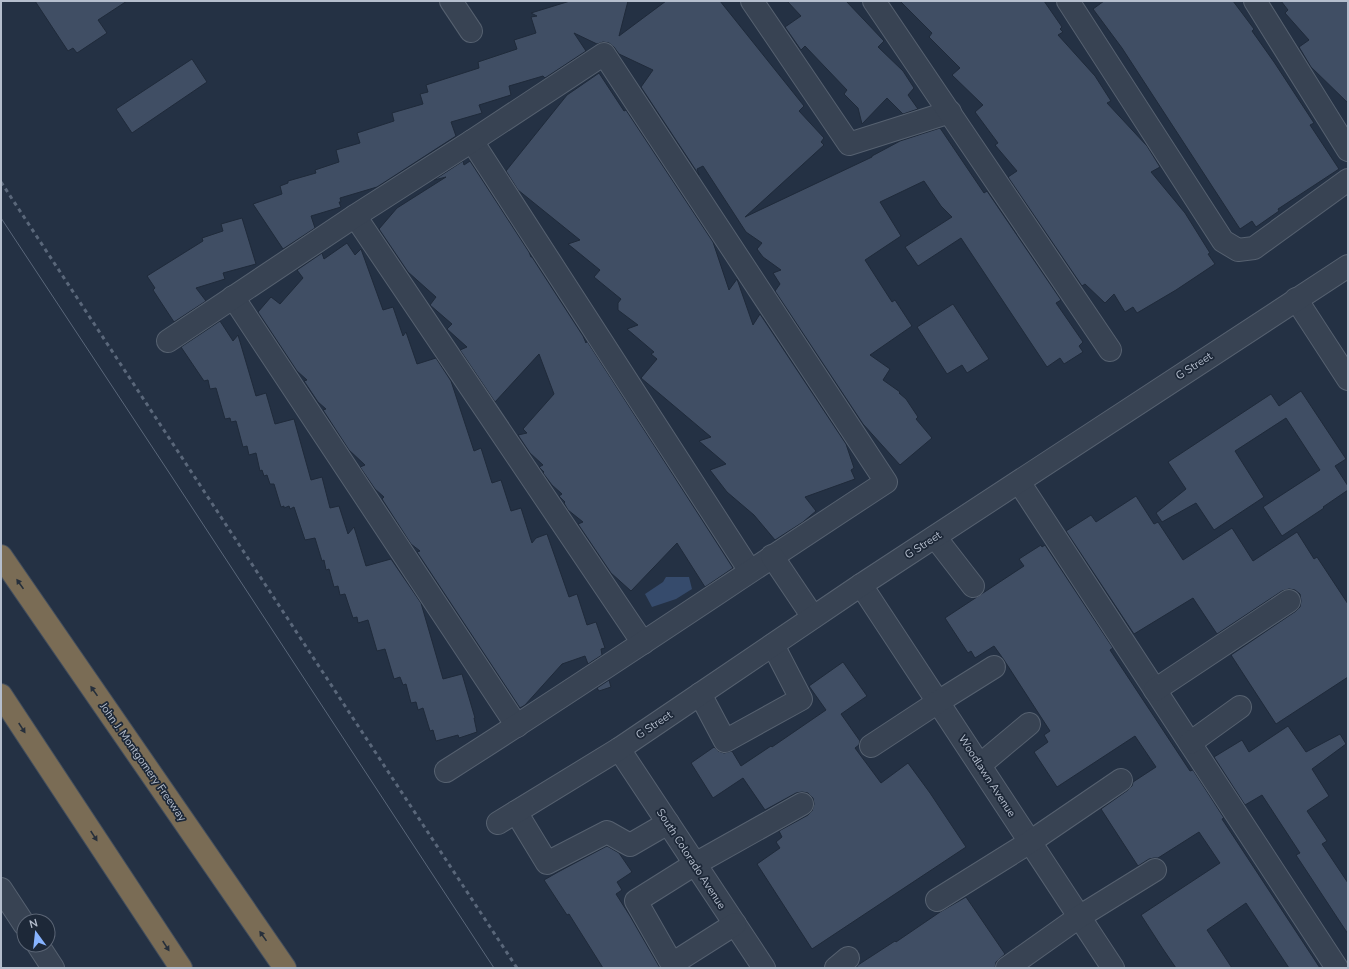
<svg xmlns="http://www.w3.org/2000/svg" width="1349" height="969" viewBox="0 0 1349 969" font-family="'Nunito Sans',sans-serif">
  <style>
    .water { fill: #364b6c }
    .building { fill: #404e64; stroke: #1f2a3a }
    .lines { fill: none; stroke-linecap: round; stroke-linejoin: round }
    .minor-casing { stroke: #566170; stroke-width: 24 }
    .highway-casing { stroke: #434e5d; stroke-width: 24 }
    .minor { stroke: #384353; stroke-width: 22 }
    .highway { stroke: #7a6c55; stroke-width: 22 }
    .tram { stroke: #5a677a; stroke-width: 1 }
    .rail { stroke: #5a677a; stroke-width: 3; stroke-dasharray: 4 4; stroke-linecap: butt }
    .oneway { fill: #262f3b }
    .labels { text-anchor: middle; dominant-baseline: central; stroke-width: 3.5; stroke-linejoin: round; paint-order: stroke }
    .street-label { font-size: 11px; fill: #b5becd; stroke: #1d2838 }
  </style>
  <rect width="100%" height="100%" fill="#243144"/>
  <polygon class="water" points="666,577 689,577 692,589 676,599 652,607 645,594 663,582"/>
  <g class="building">
    <polygon points="35,1 127,1 98,20 107,33 77,53 73,48 68,51"/>
    <polygon points="570,1 628,1 619,36 666,1 720,1 804,106 799,111 824,138 821,142 824,145 745,217 872,157 872,156 900,141 940,128 984,193 987,191 1061,300 1056,303 1083,342 1079,346 1083,352 1064,364 1060,358 1047,367 961,238 918,266 905,247 952,217 941,206 924,181 880,202 901,236 865,260 892,302 895,300 912,326 870,355 890,369 883,380 900,392 899,393 906,399 918,417 916,419 932,438 900,465 863,424 775,291 780,284 773,273 781,270 763,257 757,249 762,243 746,232 703,166 697,169 699,175 641,87 653,70 619,54 614,47 609,43 603,42 597,44 574,33 586,51 545,78 543,76 509,86 511,95 479,105 482,113 451,122 456,136 377,187 340,198 341,202 339,202 341,207 311,216 315,228 283,249 253,204 282,194 280,186 288,183 288,181 316,173 315,170 339,162 336,150 360,143 357,133 394,121 392,113 423,104 420,94 428,92 426,85 479,68 478,62 517,49 514,40 536,33 531,17 537,16 531,13"/>
    <polygon points="787,1 846,1 884,41 878,47 903,71 914,88 908,95 918,109 903,114 887,98 862,124 858,108 844,94 847,90 805,46 801,50 785,27 801,16"/>
    <polygon points="900,1 1044,1 1062,27 1060,29 1063,32 1058,35 1095,76 1111,101 1107,103 1147,146 1160,167 1151,172 1185,213 1210,253 1208,254 1215,264 1176,290 1137,313 1133,307 1125,312 1114,294 1105,303 1085,284 1082,286 1008,177 1017,171 995,145 998,143 975,112 983,105 952,75 960,68 929,37 932,33"/>
    <polygon points="1104,1 1233,1 1254,29 1252,31 1274,62 1314,123 1310,125 1339,169 1278,209 1279,211 1256,227 1252,221 1240,229 1122,48 1093,9"/>
    <polygon points="1281,1 1348,1 1348,103 1311,67 1299,47 1309,40 1285,13 1288,10"/>
    <polygon points="192,59 207,82 132,133 116,109"/>
    <polygon points="599,73 624,111 626,110 713,242 729,290 737,279 753,325 760,314 846,444 854,468 851,470 855,479 805,497 816,511 803,522 775,540 754,515 727,492 710,470 726,464 699,441 711,437 641,378 657,359 651,354 654,352 627,329 638,325 618,310 618,303 621,299 594,277 600,270 568,244 580,240 518,190 506,171 567,95"/>
    <polygon points="463,161 464,165 470,161 529,252 531,257 532,257 583,336 586,343 587,341 733,568 705,587 677,543 631,591 611,573 578,524 583,522 568,510 564,503 565,502 559,496 562,494 552,485 543,473 544,472 539,467 543,465 530,453 518,435 527,433 523,429 554,394 539,354 495,402 460,350 467,347 447,329 452,324 430,305 436,297 408,272 379,229 397,208 446,177 434,180"/>
    <polygon points="242,218 256,264 223,273 225,279 196,288 206,301 174,322 153,290 155,288 147,276 203,241 202,238 223,231 221,224"/>
    <polygon points="347,243 355,255 361,249 383,310 393,307 403,336 406,332 417,364 436,358 451,381 474,451 481,448 492,483 501,480 511,511 521,508 532,543 536,538 547,534 569,597 577,594 587,625 596,622 605,648 601,649 602,655 588,664 585,656 562,664 525,705 520,708 417,552 420,551 411,544 382,499 384,497 375,489 360,467 365,465 349,450 323,410 326,409 318,402 304,381 307,380 297,371 258,312 271,297 280,304 303,278 297,270 322,253 324,259"/>
    <polygon points="953,304 989,359 967,373 962,365 947,374 917,327"/>
    <polygon points="220,321 233,341 238,335 256,396 266,393 275,424 294,419 311,480 322,477 330,508 339,506 348,534 354,527 366,566 391,559 421,603 443,679 462,674 475,718 474,718 477,732 459,738 458,735 436,741 433,730 430,731 423,708 418,710 416,702 411,703 406,684 403,685 400,677 394,679 385,649 377,651 368,620 358,623 357,617 353,618 345,594 340,595 338,586 334,587 329,569 326,570 324,560 322,561 315,538 305,540 294,507 290,509 289,506 284,508 284,506 281,507 274,484 270,484 267,475 264,476 262,470 260,471 256,453 249,455 247,446 243,447 236,421 231,422 230,418 225,419 216,388 210,389 208,380 204,381 181,347"/>
    <polygon points="1301,391 1346,459 1335,466 1348,486 1348,490 1323,507 1324,508 1282,536 1263,507 1320,470 1286,418 1235,451 1264,497 1214,530 1196,503 1162,522 1156,513 1186,489 1168,462 1271,394 1279,406"/>
    <polygon points="1136,496 1154,524 1158,522 1183,560 1232,528 1253,561 1297,532 1314,559 1317,557 1348,604 1348,677 1276,724 1231,655 1296,611 1300,607 1301,601 1300,594 1295,590 1289,589 1282,591 1217,634 1193,598 1134,634 1066,531 1091,515 1096,522"/>
    <polygon points="1041,545 1042,547 1045,545 1113,648 1110,650 1190,771 1193,770 1224,818 1222,819 1320,968 1289,968 1246,903 1207,930 1232,968 1176,968 1163,949 1141,915 1220,863 1199,832 1158,858 1154,858 1149,859 1138,866 1101,809 1128,790 1132,786 1133,782 1156,767 1135,736 1057,787 1034,752 1048,742 1044,735 1050,731 1004,660 994,646 975,658 971,651 968,653 945,618 1024,566 1019,559"/>
    <polygon points="843,662 867,696 841,714 860,741 859,745 855,748 881,783 908,763 930,793 966,847 812,949 757,864 780,848 776,842 782,837 779,831 808,815 812,811 814,804 813,798 808,793 802,792 796,793 765,810 743,778 713,798 691,763 714,747 718,751 724,753 732,751 741,766 771,746 772,747 826,710 809,686"/>
    <polygon points="609,680 611,687 599,691 597,688"/>
    <polygon points="1288,726 1306,752 1340,734 1346,744 1312,769 1329,796 1307,811 1327,841 1322,844 1348,883 1348,934 1296,855 1300,853 1262,795 1245,805 1214,757 1242,740 1249,752"/>
    <polygon points="607,846 619,853 632,872 617,882 622,890 616,894 630,916 660,968 603,968 569,914 567,915 544,880 558,872"/>
    <polygon points="966,897 1005,954 996,962 995,968 856,968 858,965 895,941 896,942 940,912"/>
  </g>
  <g class="lines">
    <g class="minor-casing">
      <g id="minor">
        <polyline points="451,1 471,31"/>
        <polyline points="752,1 849,144 950,112"/>
        <polyline points="874,1 1110,350"/>
        <polyline points="1068,1 1223,241 1238,250 1254,248 1348,180"/>
        <polyline points="1255,1 1348,150"/>
        <polyline points="472,141 750,571"/>
        <polyline points="355,216 643,643"/>
        <polyline points="233,297 517,726"/>
        <polyline points="1296,299 1348,379"/>
        <path d="M 168,341 L 355,216 L 472,141 L 604,54 L 886,482 C 739,578 594,677 446,771"/>
        <polyline points="1019,482 1337,968"/>
        <polyline points="935,537 973,586"/>
        <polyline points="772,556 813,617"/>
        <polyline points="861,585 1113,968"/>
        <polyline points="1155,690 1289,601"/>
        <polyline points="700,694 725,741 801,699 773,645"/>
        <polyline points="1190,743 1240,707"/>
        <polyline points="871,746 938,702 994,667"/>
        <polyline points="619,749 764,968"/>
        <polyline points="980,765 1029,724"/>
        <polyline points="516,812 547,863 607,832 630,845 668,823"/>
        <polyline points="498,823 619,749 861,585 1348,266"/>
        <polyline points="1,889 24,924"/>
        <polyline points="937,900 1030,842 1121,780"/>
        <polyline points="735,924 672,964 636,901 695,864 802,804"/>
        <polyline points="38,945 53,968"/>
        <polyline points="836,968 848,958"/>
        <polyline points="1007,968 1079,917 1155,870"/>
      </g>
    </g>
    <g class="highway-casing">
      <g id="highway">
        <polyline points="1,556 285,968"/>
        <polyline points="1,695 181,968"/>
      </g>
    </g>
    <use href="#minor" class="minor"/>
    <use href="#highway" class="highway"/>
    <polyline class="tram" points="1,218 174,480 494,968"/>
    <polyline class="rail" points="1,182 517,968"/>
  </g>
  <defs><path id="oneway-solid" d="M-6-.8H1V-3.2L6.5 0L1 3.2V.8H-6Z"/></defs>
  <g class="oneway">
    <use href="#oneway-solid" transform="translate(20 584) rotate(-125)"/>
    <use href="#oneway-solid" transform="translate(94 691) rotate(-125)"/>
    <use href="#oneway-solid" transform="translate(22 728) rotate(57)"/>
    <use href="#oneway-solid" transform="translate(94 836) rotate(57)"/>
    <use href="#oneway-solid" transform="translate(263 936) rotate(-125)"/>
    <use href="#oneway-solid" transform="translate(166 946) rotate(57)"/>
  </g>
  <g class="labels">
    <g class="street-label">
      <text transform="translate(1194 366) rotate(-33)">G Street</text>
      <text transform="translate(923 545) rotate(-33)">G Street</text>
      <text transform="translate(654 725) rotate(-34)">G Street</text>
      <text transform="translate(143 762) rotate(55)">John J. Montgomery Freeway</text>
      <text transform="translate(987 776) rotate(57)">Woodlawn Avenue</text>
      <text transform="translate(691 859) rotate(57)">South Colorado Avenue</text>
    </g>
  </g>
  <rect width="1349" height="969" fill="none" stroke="#b5becd" stroke-width="4"/>
  <g transform="translate(36 933) rotate(345)"><circle r="19" fill="#1d2838" stroke="#5a6474"/>
  <path d="M0-3L7 15L0 10L-7 15Z" fill="#88b4ff"/>
  <text y="-6" font-size="11" font-weight="bold" text-anchor="middle" fill="#b5becd">N</text>
  </g>
</svg>
